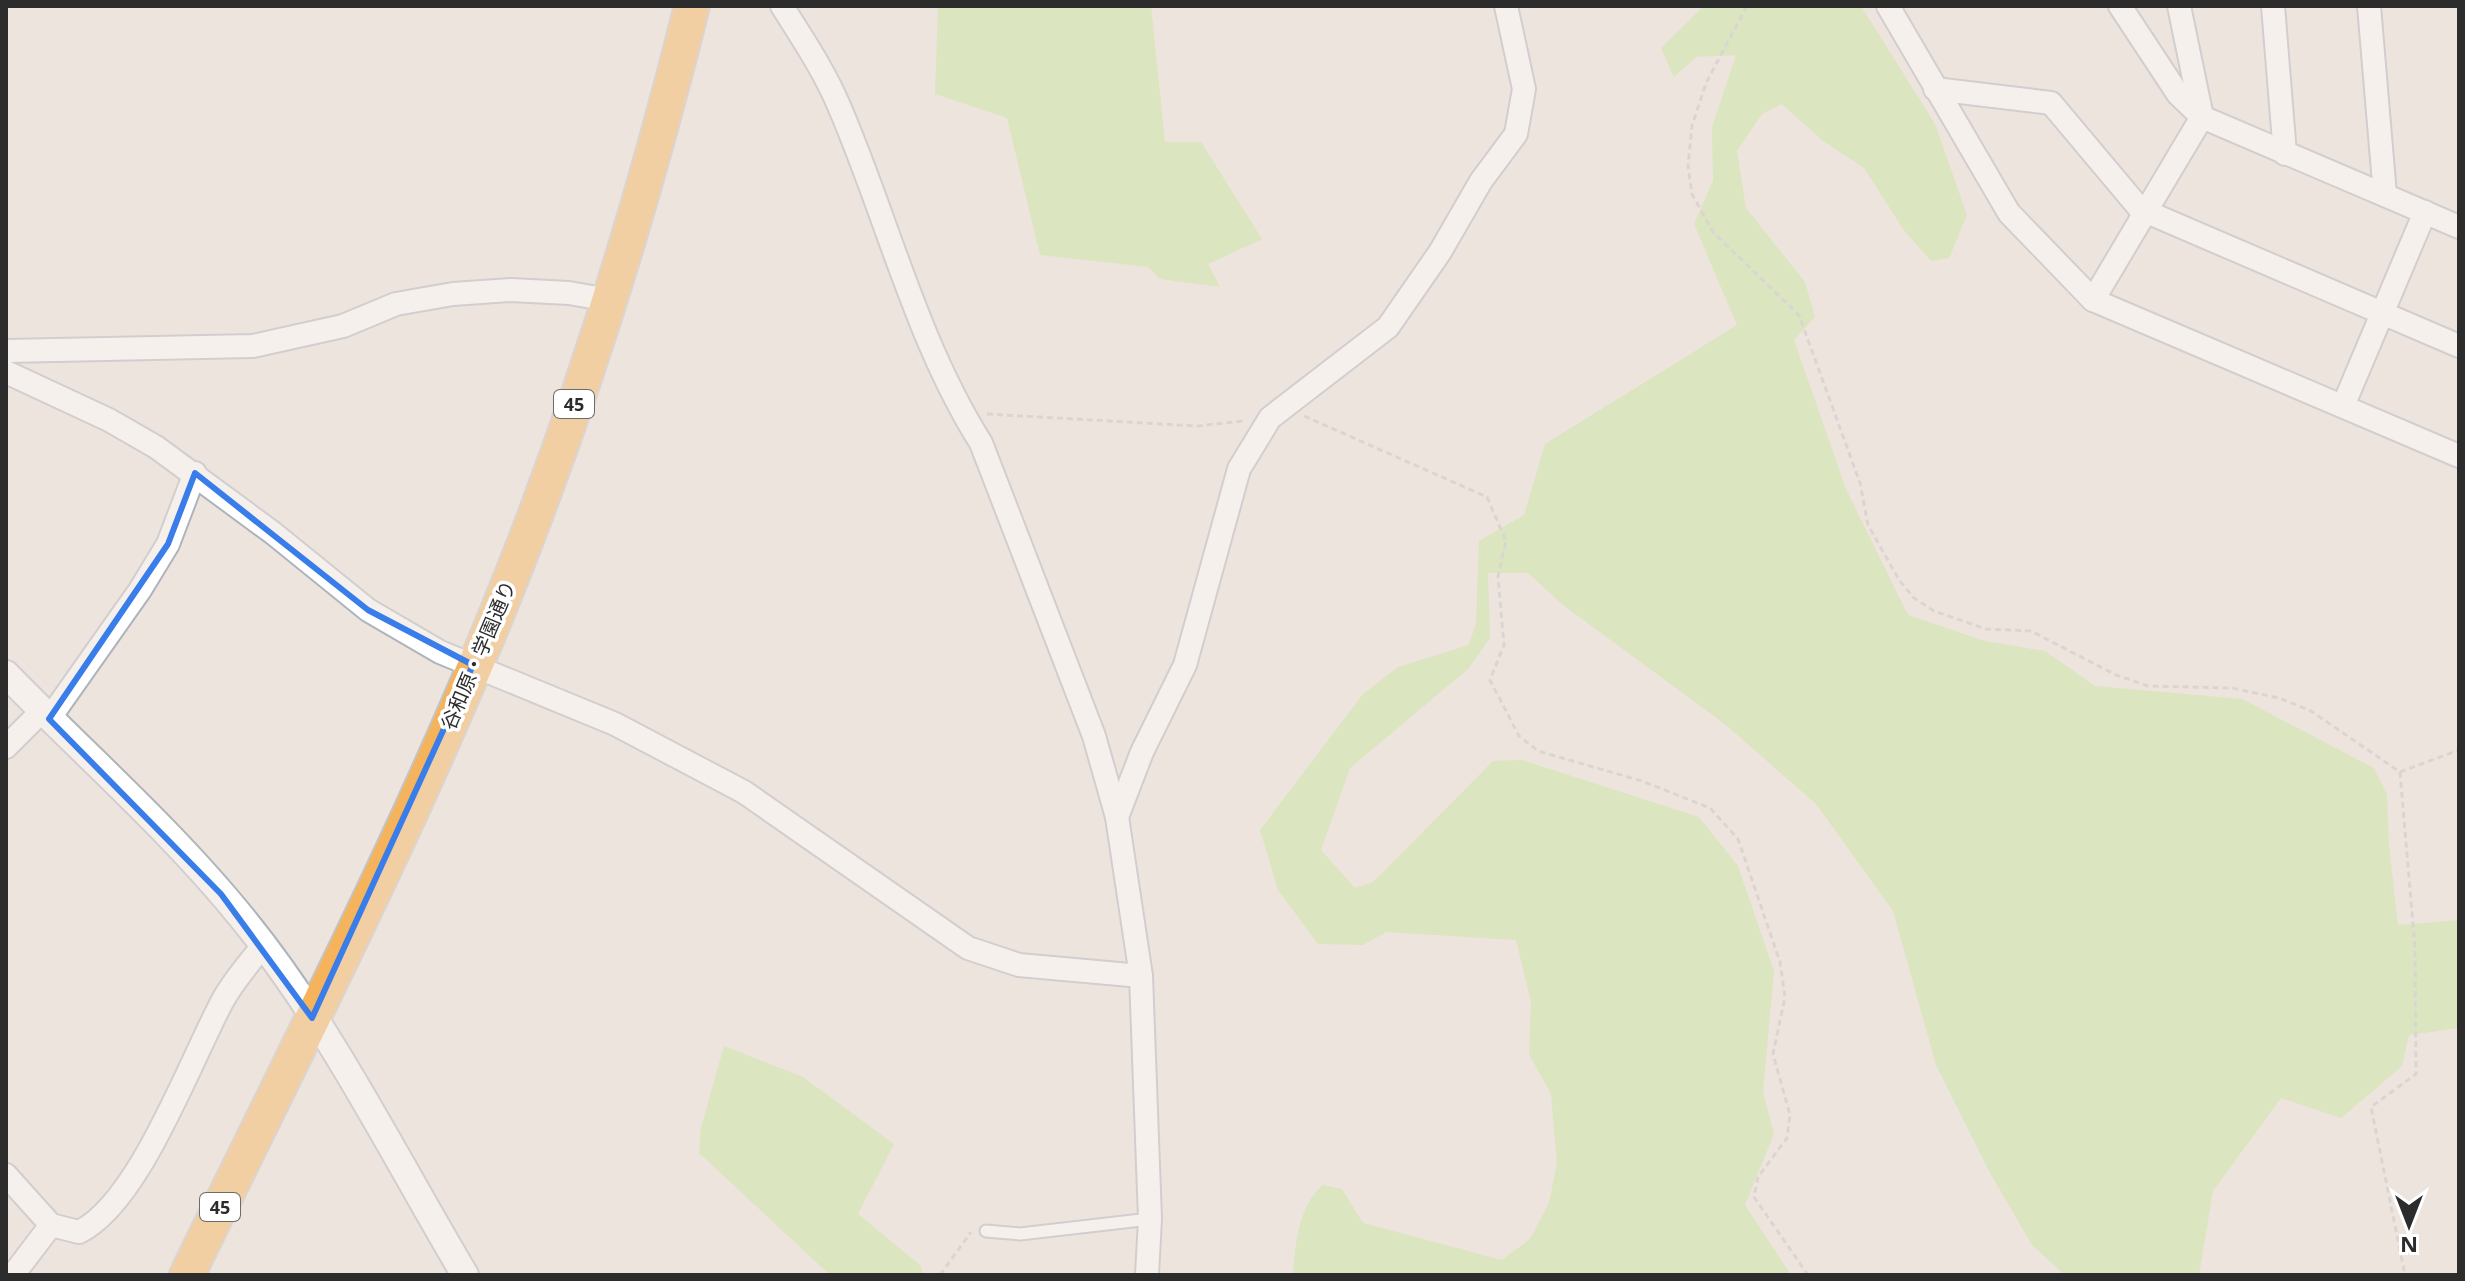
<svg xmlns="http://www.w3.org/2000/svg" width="2465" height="1281" viewBox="0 0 2465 1281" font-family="'Noto Sans','Noto Sans JP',sans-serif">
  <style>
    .green { fill: #c3e699 }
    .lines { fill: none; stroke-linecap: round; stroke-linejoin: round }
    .service-casing { stroke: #aeb4bc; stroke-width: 15 }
    .minor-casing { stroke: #aeb4bc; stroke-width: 26 }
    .tertiary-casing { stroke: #aeb4bc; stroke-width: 30 }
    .primary-casing { stroke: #c4c4c4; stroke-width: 38 }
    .path { stroke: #c4c4c4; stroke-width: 3; stroke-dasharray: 6 4; stroke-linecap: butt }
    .service { stroke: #fff; stroke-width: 11 }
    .minor { stroke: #fff; stroke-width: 22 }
    .tertiary { stroke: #fff; stroke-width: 26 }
    .primary { stroke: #f5b35c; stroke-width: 34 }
    .marked { fill: none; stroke: #397dea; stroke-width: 6; stroke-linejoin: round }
    .labels { text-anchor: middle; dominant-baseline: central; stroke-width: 7; stroke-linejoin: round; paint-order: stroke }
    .shield { fill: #fff; stroke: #6b6b6b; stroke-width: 2 }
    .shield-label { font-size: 18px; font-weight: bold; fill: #2c2c2c }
    .street-label { font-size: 20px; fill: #2c2c2c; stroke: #fff }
  </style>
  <rect width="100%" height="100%" fill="#eee4de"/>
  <g class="green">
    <polygon points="938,6 1151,6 1165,142 1201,142 1262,239 1208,264 1220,287 1160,279 1148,267 1040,255 1007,118 935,94"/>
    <path d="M 1704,6 L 1861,6 L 1935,124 L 1967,215 L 1949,258 L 1931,261 L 1903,229 L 1864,168 L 1823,141 L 1782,104 L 1762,114 L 1737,151 L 1746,208 L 1805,282 L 1815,317 L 1794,340 L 1846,489 L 1908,615 L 1985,641 L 2045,651 L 2095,686 L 2242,699 L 2374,768 L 2387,795 L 2389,846 L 2398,925 L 2459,920 L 2459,1028 L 2409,1035 L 2402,1066 L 2341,1118 L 2281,1098 L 2213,1191 L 2199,1275 L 2065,1275 L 2032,1245 L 1990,1173 L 1936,1065 L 1893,911 L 1816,804 L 1726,725 L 1563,605 L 1528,573 L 1488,573 L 1490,638 L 1468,669 L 1350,768 L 1321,850 L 1355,888 L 1373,882 L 1493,761 L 1522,760 L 1699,817 L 1738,866 L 1774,971 L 1763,1092 L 1774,1134 L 1745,1205 L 1791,1275 L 1293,1275 C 1295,1245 1299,1204 1323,1185 L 1342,1189 L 1363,1223 L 1502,1260 L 1530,1239 L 1549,1203 L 1557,1163 L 1551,1094 L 1529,1054 L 1531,1002 L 1516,940 L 1386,932 L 1363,945 L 1318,944 L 1278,890 L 1260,830 L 1363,694 L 1398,667 L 1469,645 L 1476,623 L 1479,541 L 1524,515 L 1545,444 L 1737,325 L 1694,224 L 1713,181 L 1712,127 L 1736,55 L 1696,57 L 1674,77 L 1661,48 Z"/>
    <polygon points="724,1046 803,1077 894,1144 858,1214 920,1265 924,1275 830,1275 699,1153 701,1128"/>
  </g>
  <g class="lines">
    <g class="service-casing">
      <polyline id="service" points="986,1231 1020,1234 1150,1219"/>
    </g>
    <g class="minor-casing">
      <g id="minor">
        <path d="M 782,6 C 802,38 825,72 839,106 C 887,217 916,340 981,443 L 1094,736 L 1117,817 L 1141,976 L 1150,1219 L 1147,1275"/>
        <polyline points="1888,6 2009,213 2093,300 2459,456"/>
        <polyline points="2179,6 2202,117 2459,227"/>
        <polyline points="2273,6 2285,154"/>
        <polyline points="2369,6 2385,195"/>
        <polyline points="1935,89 2051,103 2140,209 2459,346"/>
        <polyline points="2093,300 2202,117 2178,94 2120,6"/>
        <polyline points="6,351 253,346 343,326 396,304 453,294 511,290 569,293 609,300"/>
        <polyline points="6,372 109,420 156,447 273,533 368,610 440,652 615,724 744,792 968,948 1019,965 1141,976"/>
        <polyline points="2343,406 2425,212"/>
        <polyline points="49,719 140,590 168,544 195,473"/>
        <polyline points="6,747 42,711"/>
        <polyline points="1117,817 1142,752 1185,665 1239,469 1270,418 1388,327 1440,252 1481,181 1516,134 1524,89 1506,6"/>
        <path d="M 6,1175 L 51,1225 L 79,1232 C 139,1203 190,1061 223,1000 C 234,980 249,963 263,946"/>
        <polyline points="13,1275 51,1225"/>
      </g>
    </g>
    <g class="tertiary-casing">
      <path id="tertiary" d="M 6,674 C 85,755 172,831 243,919 C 331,1027 394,1156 465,1275"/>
    </g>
    <g class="primary-casing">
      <path id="primary" d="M 187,1275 C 301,1040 422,806 517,563 C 588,382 645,195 692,6"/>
    </g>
    <g class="path">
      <polyline points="1747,6 1706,83 1692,126 1688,166 1692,194 1713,232 1799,315 1860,483 1868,525 1899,580 1914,598 1934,611 1986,629 2031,631 2116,675 2148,686 2232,688 2279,698 2311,711 2400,772"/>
      <polyline points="987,414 1197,426 1243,421"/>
      <polyline points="1304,416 1487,497 1506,541 1498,576 1504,645 1490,680 1519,736 1538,751 1642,781 1710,808 1738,839 1780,962 1785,997 1773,1054 1790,1115 1787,1138 1758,1177 1754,1197 1808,1275"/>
      <polyline points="2400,772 2415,948 2416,1074 2371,1107 2405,1275"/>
      <polyline points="2400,772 2459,750"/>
      <polyline points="940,1275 971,1232"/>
    </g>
    <use href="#service" class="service"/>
    <use href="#minor" class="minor"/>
    <use href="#tertiary" class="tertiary"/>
    <use href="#primary" class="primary"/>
  </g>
  <path d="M0 0H2465V1281H0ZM 195,473 L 368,610 L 473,665 L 312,1018 L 221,894 L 49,719 L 168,544 Z" fill="#eee4de" fill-opacity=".55" fill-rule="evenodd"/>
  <path class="marked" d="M 195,473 L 368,610 L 473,665 L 312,1018 L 221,894 L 49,719 L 168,544 Z"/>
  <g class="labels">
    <g class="shield">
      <rect x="554" y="390" width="40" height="28" rx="6"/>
      <rect x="200" y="1193" width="40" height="28" rx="6"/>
    </g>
    <g class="shield-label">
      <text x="574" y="404">45</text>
      <text x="220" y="1207">45</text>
    </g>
    <g class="street-label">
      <text transform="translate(478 655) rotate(-67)">谷和原・学園通り</text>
    </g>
  </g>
  <rect width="2465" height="1281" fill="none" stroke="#2c2c2c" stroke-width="16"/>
  <g transform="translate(2409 1225) rotate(180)" stroke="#ffffff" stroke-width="6" paint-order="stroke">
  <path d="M0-6L14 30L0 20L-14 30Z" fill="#2c2c2c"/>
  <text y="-12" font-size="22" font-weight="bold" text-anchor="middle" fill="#2c2c2c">N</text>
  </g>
</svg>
